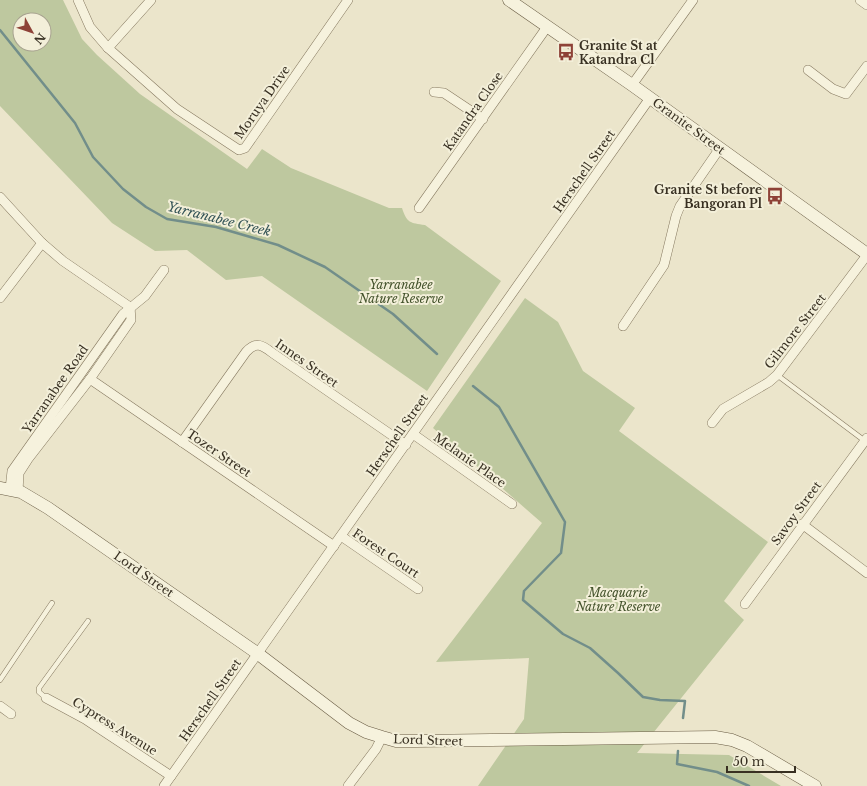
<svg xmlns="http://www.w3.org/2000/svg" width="867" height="786" viewBox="0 0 867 786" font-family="'Libre Baskerville',serif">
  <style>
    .green { fill: #bec89f; fill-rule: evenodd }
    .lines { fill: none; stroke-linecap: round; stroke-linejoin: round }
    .stream { stroke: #728e8a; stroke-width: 2.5 }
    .lane-casing { stroke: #867960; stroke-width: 5.5 }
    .street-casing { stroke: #867960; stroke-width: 10 }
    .secondary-casing { stroke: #685b43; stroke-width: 13 }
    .lane { stroke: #f6f2dd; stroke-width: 4.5 }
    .street { stroke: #f6f2dd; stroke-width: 9 }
    .secondary { stroke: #f6f2dd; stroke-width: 12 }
    .labels { text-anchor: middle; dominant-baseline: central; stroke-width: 4; stroke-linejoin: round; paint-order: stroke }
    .poi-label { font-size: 12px; font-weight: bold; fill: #383022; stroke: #f3efd9; text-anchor: start }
    .street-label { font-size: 12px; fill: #383022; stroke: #f3efd9 }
    .park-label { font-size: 12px; font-style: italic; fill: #43522b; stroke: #f3efd9 }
    .water-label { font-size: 13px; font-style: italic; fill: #335356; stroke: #f3efd9 }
  </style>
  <rect width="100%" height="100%" fill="#ebe5cb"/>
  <g class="green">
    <path d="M 0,0 L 63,0 L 82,39 L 97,55 L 140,94 L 247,169 L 262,149 L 291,168 L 389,208 L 402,208 C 407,223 410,223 425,225 L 501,281 L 427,391 L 262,276 L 226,280 L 187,250 L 155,251 L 112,223 L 0,106 ZM 20,20 L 44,20 L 44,44 L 20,44 Z"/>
    <polygon points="525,298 558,322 583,371 635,408 619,431 768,542 724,601 744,620 637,753 729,755 781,786 478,786 524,719 529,658 436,662 542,523 433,428"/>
  </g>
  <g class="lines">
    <g class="stream">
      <polyline points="0,30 75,123 93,157 123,189 146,207 167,219 216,227 278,245 325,267 393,314 437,354"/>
      <polyline points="473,386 499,407 565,522 561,553 524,591 523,600 563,634 590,648 618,673 643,697 660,700 685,701 683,718"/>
      <polyline points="678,751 677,764 717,772 749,786"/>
    </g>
    <g class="lane-casing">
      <g id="lane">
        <polyline points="777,375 865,441"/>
        <polyline points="0,680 52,603"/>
        <polyline points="46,698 39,692 39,688 88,621"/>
      </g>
    </g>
    <g class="street-casing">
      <g id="street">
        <polyline points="78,0 90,27 108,48 177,109 239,150 245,148 348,0"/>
        <polyline points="860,0 867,5"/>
        <polyline points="108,48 151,0"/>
        <polyline points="808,70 833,89 846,94 867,66"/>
        <polyline points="632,85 693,0"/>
        <polyline points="434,92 444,93 483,119"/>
        <polyline points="0,197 42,243 63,261 130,307"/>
        <polyline points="419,208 547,27"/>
        <polyline points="0,298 42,243"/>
        <polyline points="623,326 664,265 676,216 680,206 720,148"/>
        <polyline points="90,379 334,546"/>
        <polyline points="712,423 723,409 769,382 777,375 867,255"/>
        <polyline points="413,434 512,504"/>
        <path d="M 182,442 L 246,352 C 257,340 263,346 274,354 L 406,445"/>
        <polyline points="10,489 12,471 123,314 145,296 164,270"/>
        <polyline points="18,492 19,473 28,459 90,379 131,320 130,307"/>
        <polyline points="802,524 867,573"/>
        <polyline points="341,536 418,589"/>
        <polyline points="745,604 867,438"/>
        <polyline points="46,698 85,719 171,776"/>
        <polyline points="0,706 11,714"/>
        <polyline points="164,786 650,98"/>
        <polyline points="348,786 376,749 382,737"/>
      </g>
    </g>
    <g class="secondary-casing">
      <g id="secondary">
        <polyline points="509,0 632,85 867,254"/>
        <polyline points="0,488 21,492 48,508 257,653 349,723 366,732 382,737 396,741 415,741 715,737 732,740 747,746 815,786"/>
      </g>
    </g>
    <use href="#lane" class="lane"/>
    <use href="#street" class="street"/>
    <use href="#secondary" class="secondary"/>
  </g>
  <defs>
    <g id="bus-bare" transform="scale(1.38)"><path d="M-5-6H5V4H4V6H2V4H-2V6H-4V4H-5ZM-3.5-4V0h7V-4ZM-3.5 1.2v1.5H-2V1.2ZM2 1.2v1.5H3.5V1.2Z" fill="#8e4237" stroke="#f3efd9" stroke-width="2.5" paint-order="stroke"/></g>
  </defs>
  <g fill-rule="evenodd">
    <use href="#bus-bare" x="566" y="52"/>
    <use href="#bus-bare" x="775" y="196"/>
  </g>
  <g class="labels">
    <g class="poi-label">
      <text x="579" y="45">Granite St at<tspan x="579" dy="14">Katandra Cl</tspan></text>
      <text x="762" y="189" text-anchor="end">Granite St before<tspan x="762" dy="14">Bangoran Pl</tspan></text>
    </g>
    <g class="street-label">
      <text transform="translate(262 102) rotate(-55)">Moruya Drive</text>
      <text transform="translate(473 111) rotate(-55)">Katandra Close</text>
      <text transform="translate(689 126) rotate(36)">Granite Street</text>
      <text transform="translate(584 171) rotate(-55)">Herschell Street</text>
      <text transform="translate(795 331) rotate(-52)">Gilmore Street</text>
      <text transform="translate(307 363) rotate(35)">Innes Street</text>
      <text transform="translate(55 389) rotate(-55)">Yarranabee Road</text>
      <text transform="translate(397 435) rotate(-55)">Herschell Street</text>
      <text transform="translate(219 453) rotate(34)">Tozer Street</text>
      <text transform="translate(470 460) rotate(35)">Melanie Place</text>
      <text transform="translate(796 513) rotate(-54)">Savoy Street</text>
      <text transform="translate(386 553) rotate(34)">Forest Court</text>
      <text transform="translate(144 574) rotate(35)">Lord Street</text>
      <text transform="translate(210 700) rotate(-55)">Herschell Street</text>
      <text transform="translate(115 726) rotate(32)">Cypress Avenue</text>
      <text transform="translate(428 740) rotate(2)">Lord Street</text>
    </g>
    <g class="park-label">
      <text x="401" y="284">Yarranabee<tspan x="401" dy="14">Nature Reserve</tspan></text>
      <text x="618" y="592">Macquarie<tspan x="618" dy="14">Nature Reserve</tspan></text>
    </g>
    <g class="water-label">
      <text transform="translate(219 219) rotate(14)">Yarranabee Creek</text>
    </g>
  </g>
  <g transform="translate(32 32) rotate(130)"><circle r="19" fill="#f3efd9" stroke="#a8a390"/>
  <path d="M0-3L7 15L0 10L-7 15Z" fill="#8e4237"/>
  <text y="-6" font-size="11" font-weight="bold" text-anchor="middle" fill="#383022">N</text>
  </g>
  <path d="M727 766v6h68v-6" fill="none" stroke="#383022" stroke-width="2"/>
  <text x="733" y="766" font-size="12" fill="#383022" stroke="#f3efd9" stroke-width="3" paint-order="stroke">50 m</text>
</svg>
